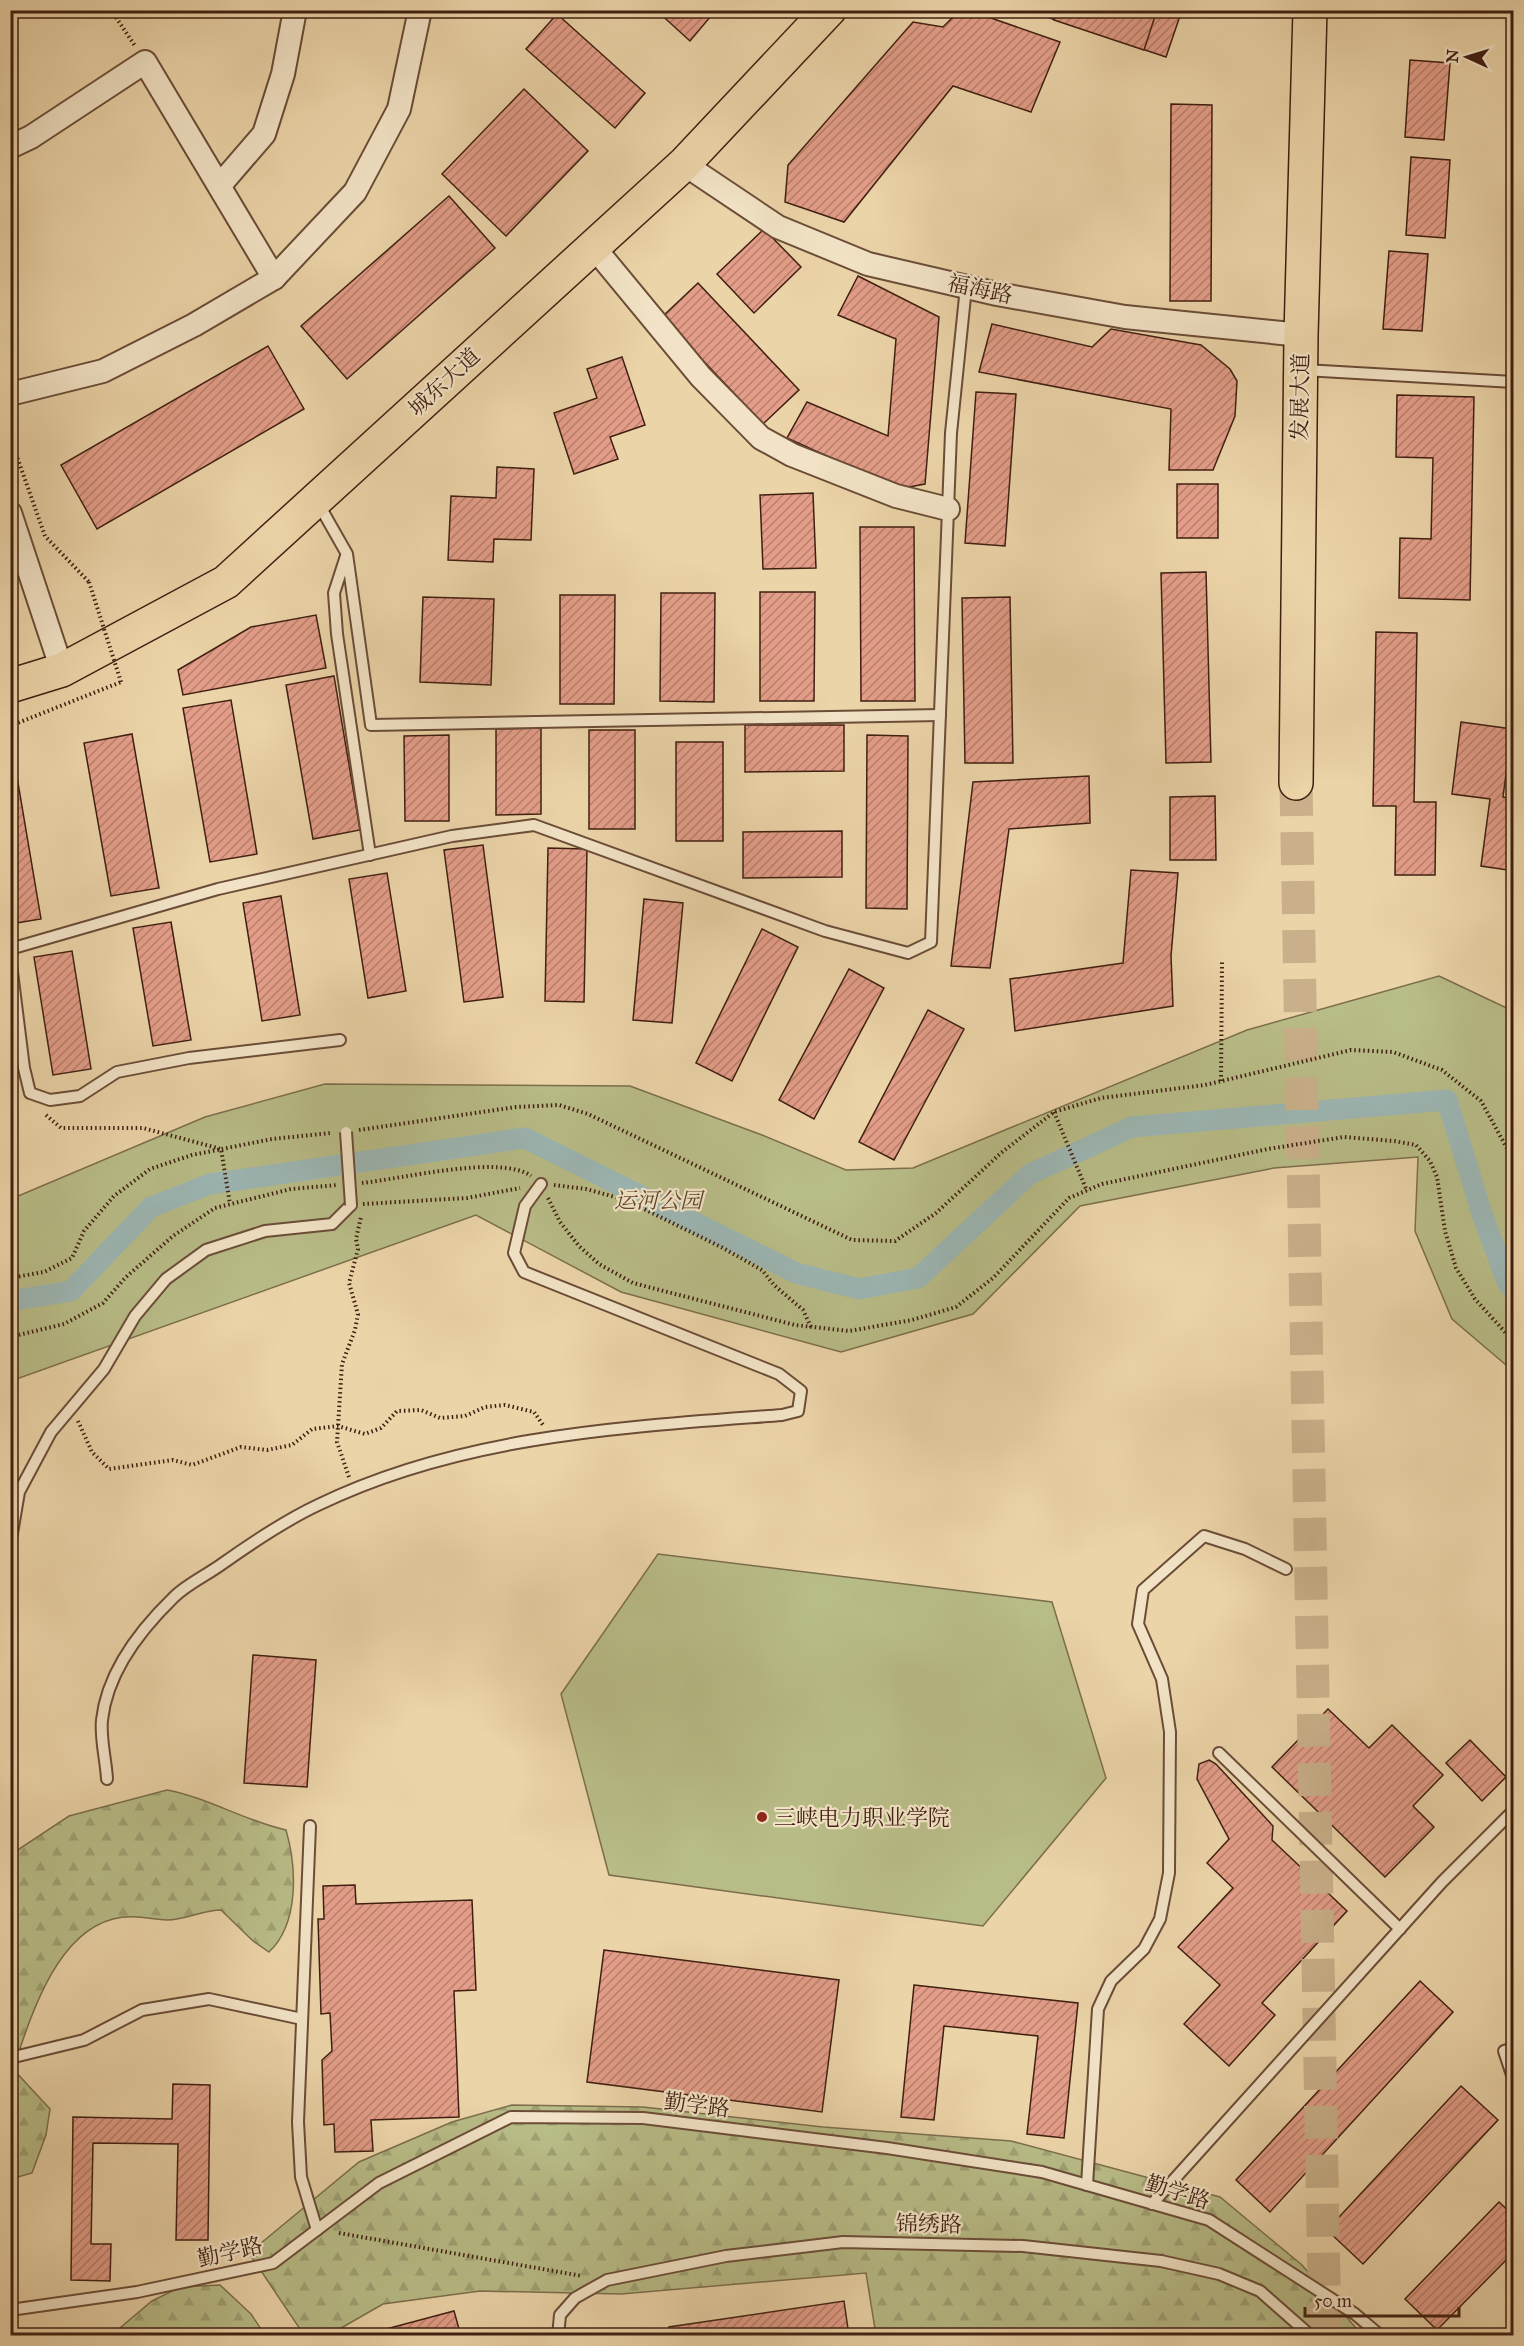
<svg xmlns="http://www.w3.org/2000/svg" width="1524" height="2346" viewBox="0 0 1524 2346" font-family="'IM FELL Great Primer','Noto Serif SC',serif">
  <style>
    .forest { fill: url(#forest-firs); stroke: #7c6e4c; stroke-width: 1.5 }
    .green { fill: #b8bc87; stroke: #7c6e4c; stroke-width: 1.5 }
    .lines { fill: none; stroke-linecap: round; stroke-linejoin: round }
    .canal { stroke: #9cb6b3; stroke-width: 21 }
    .building { fill: url(#building-hatch); stroke: #401f11; stroke-width: 1.5 }
    .primary-tunnel { stroke: #c9b08a; stroke-width: 33; stroke-dasharray: 33 16; stroke-linecap: butt }
    .service-casing { stroke: #6b4c37; stroke-width: 14 }
    .minor-casing { stroke: #6b4c37; stroke-width: 26 }
    .primary-casing { stroke: #401f11; stroke-width: 36 }
    .path { stroke: #401f11; stroke-width: 4; stroke-dasharray: 1.5 3; stroke-linecap: butt }
    .service { stroke: #f2e3c6; stroke-width: 10 }
    .minor { stroke: #f2e3c6; stroke-width: 22 }
    .primary { stroke: #ebd4a8; stroke-width: 33 }
    .service-bridge-casing { stroke: #6b4c37; stroke-width: 14; stroke-linecap: butt }
    .path-bridge { stroke: #401f11; stroke-width: 4; stroke-dasharray: 1.5 3; stroke-linecap: butt }
    .service-bridge { stroke: #f2e3c6; stroke-width: 10 }
    .poi-dot { fill: #8f2418; stroke: #f2e3c6; stroke-width: 2 }
    .labels { text-anchor: middle; dominant-baseline: central; stroke-width: 4.5; stroke-linejoin: round; paint-order: stroke }
    .street-label { font-size: 22px; fill: #401f11; stroke: #f2e3c6 }
    .park-label { font-size: 22px; font-style: italic; fill: #5e462e; stroke: #f2e3c6 }
    .poi-label { font-size: 22px; fill: #401f11; stroke: #f2e3c6; text-anchor: start }
  </style>
  <defs>
    <pattern id="forest-firs" width="22" height="20" patternUnits="userSpaceOnUse" patternTransform="scale(1.5)"><rect width="22" height="20" fill="#b8bc87"/><path d="M5 1l3.5 6h-7zM16 11l3.5 6h-7z" fill="#9fa174"/></pattern>
    <pattern id="building-hatch" width="6" height="6" patternUnits="userSpaceOnUse" patternTransform="scale(1.5)"><rect width="6" height="6" fill="#e39d88"/><path d="M-1 1l2-2M0 6l6-6M5 7l2-2" fill="none" stroke="#b97f6e"/></pattern>
  </defs>
  <rect width="100%" height="100%" fill="#ebd4a8"/>
  <filter id="stains"><feTurbulence type="fractalNoise" baseFrequency=".00333" numOctaves="4"/><feColorMatrix values="0 0 0 0 .2 0 0 0 0 .09 0 0 0 0 .02 0 0 0 .5 -.17"/></filter>
  <radialGradient id="worn" r=".72"><stop offset=".6" stop-color="#630" stop-opacity="0"/><stop offset="1" stop-color="#630" stop-opacity=".3"/></radialGradient>
  <g class="forest">
    <path d="M 167,1790 C 209,1798 245,1821 286,1830 C 297,1868 299,1924 269,1952 L 253,1941 L 221,1910 C 203,1910 185,1920 167,1920 C 149,1919 132,1914 113,1919 C 55,1934 30,2019 13,2069 L 50,2109 L 46,2135 L 32,2173 L 11,2179 L 10,1860 L 19,1849 L 69,1816 Z"/>
    <polygon points="512,2105 643,2107 823,2127 1011,2141 1220,2197 1302,2265 1361,2334 876,2335 866,2273 621,2294 480,2291 383,2304 329,2335 304,2335 249,2253 359,2162 452,2122"/>
    <polygon points="220,2285 251,2314 265,2335 115,2336 114,2333 152,2301 180,2287"/>
  </g>
  <g class="green">
    <polygon points="1439,976 1513,1011 1513,1371 1452,1319 1415,1231 1418,1157 1274,1168 1080,1206 973,1314 841,1352 621,1292 476,1215 11,1381 11,1199 205,1117 325,1084 630,1086 762,1135 846,1170 913,1168 1247,1030"/>
    <polygon points="658,1554 1052,1602 1106,1778 983,1926 609,1875 561,1694"/>
  </g>
  <g class="lines">
    <polyline class="canal" points="10,1301 71,1291 151,1207 210,1184 525,1138 796,1273 859,1289 918,1278 1030,1174 1132,1127 1447,1100 1482,1214 1508,1284 1514,1290"/>
  </g>
  <g class="building">
    <polygon points="656,10 716,10 690,41"/>
    <polygon points="960,10 968,10 1060,42 1031,112 953,86 844,222 785,202 788,165 913,22 943,27"/>
    <polygon points="1026,10 1182,10 1166,57"/>
    <polygon points="1057,10 1157,10 1144,50 1054,20"/>
    <polygon points="557,14 645,93 615,128 526,49"/>
    <polygon points="1410,60 1450,63 1444,140 1405,137"/>
    <polygon points="524,89 588,151 506,236 442,174"/>
    <polygon points="1171,104 1212,105 1211,301 1170,301"/>
    <polygon points="1411,157 1450,160 1445,238 1406,235"/>
    <polygon points="449,196 495,248 347,379 301,326"/>
    <polygon points="764,229 801,267 754,313 717,274"/>
    <polygon points="1389,251 1428,254 1422,331 1383,329"/>
    <polygon points="858,276 939,317 925,484 909,487 882,481 787,438 807,402 888,436 896,339 838,315"/>
    <polygon points="698,283 799,390 763,424 662,317"/>
    <polygon points="992,324 1092,347 1111,329 1201,345 1230,369 1237,381 1235,416 1213,470 1169,470 1171,409 979,372"/>
    <polygon points="268,346 304,409 97,529 61,465"/>
    <polygon points="622,357 645,425 610,437 618,459 574,474 554,413 597,398 587,369"/>
    <polygon points="976,392 1016,394 1005,546 965,543"/>
    <polygon points="1397,395 1474,397 1470,600 1399,598 1400,538 1431,539 1433,458 1396,457"/>
    <polygon points="497,467 534,469 531,540 494,539 493,562 448,560 451,496 496,498"/>
    <rect x="1177" y="484" width="41" height="54"/>
    <polygon points="813,493 816,568 763,569 760,495"/>
    <polygon points="860,527 914,527 915,701 861,701"/>
    <polygon points="1206,572 1211,762 1166,763 1161,573"/>
    <polygon points="760,592 815,592 814,701 760,701"/>
    <polygon points="661,593 715,593 714,702 660,701"/>
    <polygon points="560,595 615,595 614,704 560,704"/>
    <polygon points="423,597 494,599 491,685 420,682"/>
    <polygon points="1010,597 1013,763 965,763 962,598"/>
    <polygon points="316,615 326,668 183,695 178,670 251,627"/>
    <polygon points="1376,632 1417,633 1414,802 1436,802 1435,875 1395,875 1396,806 1373,806"/>
    <polygon points="334,676 360,830 313,839 286,685"/>
    <polygon points="231,700 257,854 210,862 183,708"/>
    <polygon points="1461,722 1512,729 1503,797 1514,798 1514,871 1481,866 1490,799 1452,794"/>
    <polygon points="745,725 844,725 844,771 745,772"/>
    <polygon points="541,728 541,814 496,815 496,729"/>
    <rect x="589" y="730" width="46" height="99"/>
    <polygon points="132,734 159,888 111,896 84,743"/>
    <polygon points="449,735 449,821 405,821 404,736"/>
    <polygon points="867,735 908,736 907,909 866,908"/>
    <rect x="676" y="742" width="47" height="99"/>
    <polygon points="15,765 41,919 10,924 10,766"/>
    <polygon points="1089,776 1090,823 1009,829 990,968 951,966 973,782"/>
    <polygon points="1215,796 1216,860 1170,860 1170,797"/>
    <polygon points="842,831 842,877 743,878 743,832"/>
    <polygon points="483,845 503,997 464,1002 444,850"/>
    <polygon points="548,848 587,849 584,1002 545,1001"/>
    <polygon points="1131,870 1178,873 1171,956 1173,1006 1015,1031 1010,979 1123,963"/>
    <polygon points="387,873 406,991 368,998 349,879"/>
    <polygon points="281,896 300,1015 262,1021 243,903"/>
    <polygon points="644,899 683,903 672,1023 633,1020"/>
    <polygon points="171,922 191,1040 153,1046 133,928"/>
    <polygon points="762,929 798,947 732,1081 696,1063"/>
    <polygon points="72,951 91,1069 53,1075 34,957"/>
    <polygon points="849,969 884,988 814,1119 779,1100"/>
    <polygon points="928,1010 964,1029 894,1160 859,1142"/>
    <polygon points="253,1655 316,1660 307,1787 244,1783"/>
    <polygon points="1328,1709 1369,1748 1392,1725 1443,1775 1413,1806 1434,1827 1385,1877 1272,1767"/>
    <polygon points="1470,1740 1506,1777 1482,1801 1446,1763"/>
    <polygon points="1209,1760 1216,1764 1273,1826 1272,1840 1347,1911 1262,2003 1275,2015 1229,2066 1184,2024 1220,1985 1178,1947 1233,1888 1207,1863 1229,1839 1197,1779 1199,1764"/>
    <polygon points="355,1885 356,1904 472,1900 476,1990 454,1991 459,2117 371,2120 373,2151 335,2152 334,2124 324,2125 322,2060 332,2051 330,2013 321,2014 318,1919 324,1919 323,1886"/>
    <polygon points="604,1950 839,1980 822,2112 587,2082"/>
    <polygon points="1420,1981 1453,2012 1270,2212 1236,2180"/>
    <polygon points="914,1985 1078,2003 1064,2138 1027,2134 1038,2036 944,2026 934,2120 901,2117"/>
    <polygon points="173,2084 210,2085 208,2240 176,2240 178,2144 93,2143 91,2244 111,2244 110,2281 71,2280 73,2117 172,2119"/>
    <polygon points="1461,2086 1498,2120 1363,2264 1327,2230"/>
    <polygon points="1499,2202 1514,2216 1514,2252 1437,2330 1405,2299"/>
    <polygon points="844,2301 849,2336 670,2336 669,2327"/>
    <polygon points="454,2311 461,2336 372,2336 371,2333"/>
  </g>
  <g class="lines">
    <polyline class="primary-tunnel" points="1296,783 1325,2336"/>
    <g class="service-casing">
      <g id="service">
        <polyline points="1304,370 1514,382"/>
        <polyline points="318,503 347,554 371,725 940,715"/>
        <polyline points="346,556 334,593 337,634 370,855"/>
        <polyline points="10,949 218,889 452,836 534,825 825,931 908,953 931,942 951,433 966,287"/>
        <polyline points="10,956 24,1068 30,1093 50,1100 80,1096 117,1072 189,1058 340,1040"/>
        <polyline points="10,1545 19,1492 51,1432 104,1369 135,1316 166,1279 206,1250 265,1231 332,1224 351,1205"/>
        <polyline points="1219,1753 1400,1929"/>
        <path d="M 107,1779 C 106,1760 100,1738 102,1720 C 107,1673 141,1629 174,1597 C 187,1584 207,1575 222,1564 C 253,1542 284,1521 318,1505 C 462,1435 625,1427 782,1415 L 798,1411 L 801,1391 L 779,1374 L 524,1272 L 514,1253 L 525,1206 L 541,1184"/>
        <polyline points="310,1826 298,2122 301,2177 317,2230"/>
        <polyline points="1514,2048 1504,2051 1514,2081"/>
        <polyline points="10,2058 84,2040 142,2010 209,1999 302,2019"/>
        <polyline points="1087,2185 1098,2009 1111,1981 1144,1949 1160,1919 1169,1873 1170,1732 1162,1679 1138,1624 1143,1590 1204,1536 1245,1549 1286,1569"/>
        <polyline points="1152,2204 1442,1882 1514,1810"/>
        <polyline points="10,2310 137,2292 273,2263 379,2183 511,2117 643,2118 887,2148 1042,2172 1209,2220 1355,2314 1381,2336"/>
        <polyline points="558,2336 560,2315 575,2298 607,2280 726,2256 843,2242 1023,2246 1161,2261 1219,2274 1260,2291 1311,2336"/>
      </g>
    </g>
    <g class="minor-casing">
      <g id="minor">
        <polyline points="10,147 31,137 145,62 274,278"/>
        <polyline points="684,164 778,227 868,264 997,294 1125,317 1301,335"/>
        <polyline points="220,185 264,134 283,74 295,10"/>
        <polyline points="592,245 701,377 761,438 792,455 896,496 948,509"/>
        <polyline points="10,394 103,371 194,325 274,278 355,192 399,109 420,10"/>
        <polyline points="10,513 62,670"/>
      </g>
    </g>
    <g class="primary-casing">
      <g id="primary">
        <polyline points="10,686 62,670 226,582 684,164 829,10"/>
        <polyline points="1296,783 1301,335 1310,10"/>
      </g>
    </g>
    <g class="path">
      <polyline points="111,10 135,46"/>
      <polyline points="10,437 45,536 89,582"/>
      <polyline points="10,726 121,682"/>
      <polyline points="1221,1081 1222,961"/>
      <polyline points="1054,1112 1087,1191"/>
      <polyline points="46,1115 61,1128 143,1128 221,1149 230,1204"/>
      <polyline points="359,1130 516,1107 559,1105 588,1114 852,1240 895,1241 936,1213 1001,1153 1054,1112 1101,1098 1205,1085 1351,1050 1393,1052 1442,1070 1481,1101 1514,1161"/>
      <path d="M 362,1183 C 401,1179 501,1154 531,1176"/>
      <polyline points="554,1185 586,1189 626,1200 723,1248 762,1270 774,1285 803,1310 811,1327"/>
      <polyline points="548,1198 560,1222 579,1246 599,1264 633,1283 795,1325 849,1331 912,1320 956,1307 993,1278 1069,1198 1102,1184 1268,1149 1344,1137 1394,1141 1416,1145 1430,1161 1437,1177 1445,1231 1456,1268 1475,1299 1514,1342"/>
      <polyline points="363,1204 467,1198 520,1188"/>
      <polyline points="10,1278 44,1272 72,1258 84,1231 114,1196 150,1169 192,1155 272,1139 331,1133"/>
      <polyline points="10,1337 64,1324 103,1303 126,1277 173,1236 215,1208 291,1189 337,1185"/>
      <polyline points="78,1421 92,1452 109,1469 173,1460 192,1465 241,1447 267,1450 292,1445 312,1429 338,1426 365,1434 381,1428 397,1411 421,1410 440,1418 465,1416 485,1407 505,1405 534,1412 543,1425"/>
      <polyline points="349,1477 337,1442 342,1364 355,1330 358,1314 349,1283 358,1249 356,1239 361,1217"/>
      <polyline points="339,2233 582,2276"/>
    </g>
    <use href="#service" class="service"/>
    <use href="#minor" class="minor"/>
    <use href="#primary" class="primary"/>
    <g class="service-bridge-casing">
      <polyline id="service-bridge" points="346,1132 351,1205"/>
    </g>
    <polyline class="path-bridge" points="89,582 121,682"/>
    <use href="#service-bridge" class="service-bridge"/>
  </g>
  <circle class="poi-dot" cx="762" cy="1817" r="6"/>
  <g class="labels">
    <g class="street-label">
      <text transform="translate(980 289) rotate(12)">福海路</text>
      <text transform="translate(444 382) rotate(-43)">城东大道</text>
      <text transform="translate(1300 397) rotate(-89)">发展大道</text>
      <text transform="translate(697 2105) rotate(7)">勤学路</text>
      <text transform="translate(1178 2192) rotate(17)">勤学路</text>
      <text transform="translate(929 2224) rotate(1)">锦绣路</text>
      <text transform="translate(230 2252) rotate(-13)">勤学路</text>
    </g>
    <g class="park-label">
      <text x="658" y="1200">运河公园</text>
    </g>
    <g class="poi-label">
      <text x="774" y="1817">三峡电力职业学院</text>
    </g>
  </g>
  <rect width="1524" height="2346" fill="none" stroke="#ebd4a8" stroke-width="36"/>
  <rect x="12" y="12" width="1500" height="2322" fill="none" stroke="#401f11" stroke-width="3"/>
  <rect x="18" y="18" width="1488" height="2310" fill="none" stroke="#401f11" stroke-width="1.5"/>
  <g transform="translate(1467 57) rotate(274)" stroke="#f2e3c6" stroke-width="4.5" paint-order="stroke">
  <path d="M0-4.5L10 22L0 15L-10 22Z" fill="#401f11"/>
  <text y="-9" font-size="16" font-weight="bold" text-anchor="middle" fill="#401f11">N</text>
  </g>
  <path d="M1305 2307v9h154v-9" fill="none" stroke="#401f11" stroke-width="3"/>
  <text x="1314" y="2307" font-size="18" fill="#401f11" stroke="#f2e3c6" stroke-width="4.5" paint-order="stroke">50 m</text>
  <rect width="100%" height="100%" filter="url(#stains)"/>
  <rect width="100%" height="100%" fill="url(#worn)"/>
</svg>
